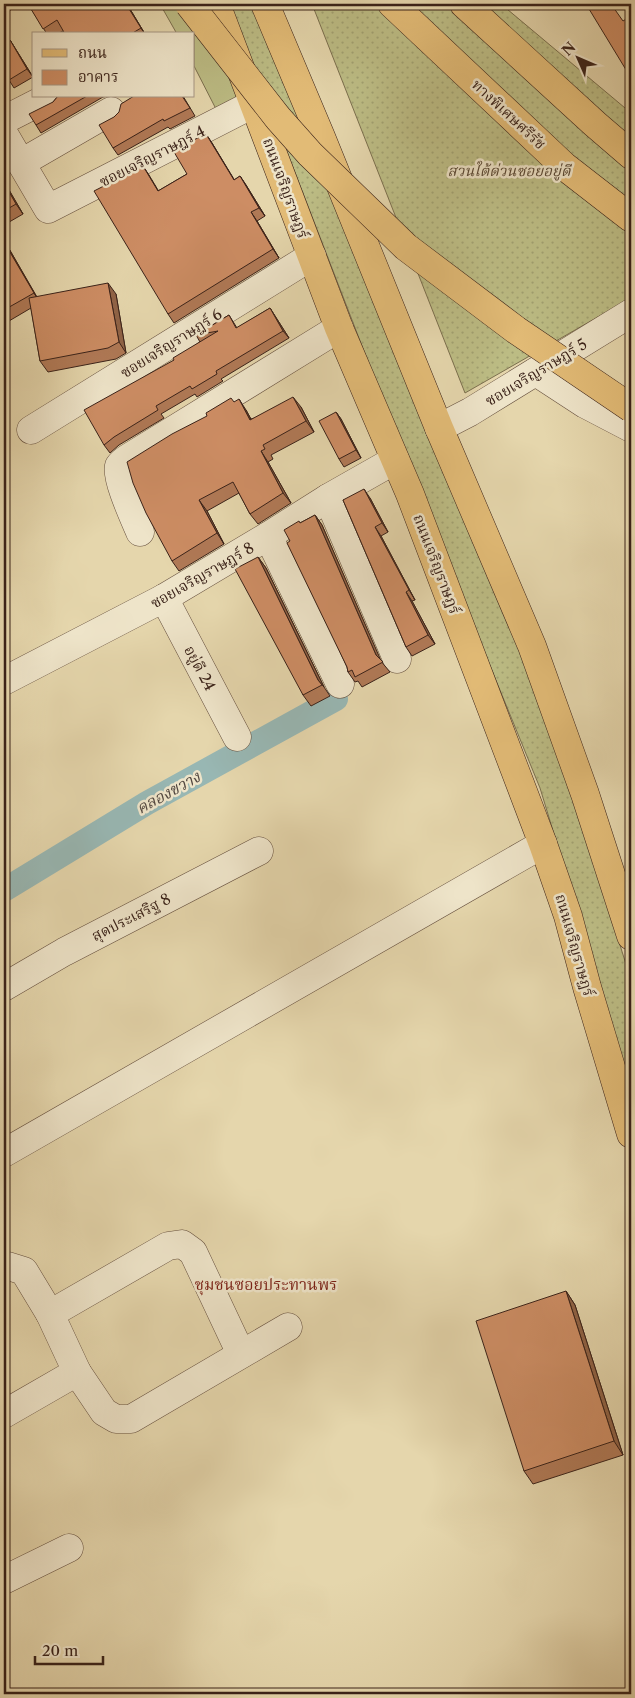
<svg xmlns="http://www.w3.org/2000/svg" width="635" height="1698" viewBox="0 0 635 1698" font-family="'Libre Caslon Text','Noto Serif Thai',serif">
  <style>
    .grass { fill: url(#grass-dots); stroke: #7b6f4e }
    .garden { fill: #bcbc84; stroke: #7b6f4e }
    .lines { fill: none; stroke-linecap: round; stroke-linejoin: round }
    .canal { stroke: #98b7b3; stroke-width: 24 }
    .minor-casing { stroke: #654f3e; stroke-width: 29 }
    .major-casing { stroke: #3a2219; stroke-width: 29 }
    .highway-casing { stroke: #3a2219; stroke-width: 29 }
    .minor { stroke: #eee4c9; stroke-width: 28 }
    .major { stroke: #e2bb76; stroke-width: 28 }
    .highway { stroke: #e2bb76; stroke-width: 28 }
    .highway-bridge-casing { stroke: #3a2219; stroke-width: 29; stroke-linecap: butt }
    .highway-bridge { stroke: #e2bb76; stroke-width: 28 }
    .wall { fill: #b07956; stroke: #3a2219 }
    .shaded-wall { fill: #906346; stroke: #3a2219 }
    .building { fill: #cd8d64; stroke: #3a2219 }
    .labels { text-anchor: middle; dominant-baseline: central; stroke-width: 5; stroke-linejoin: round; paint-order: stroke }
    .street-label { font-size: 15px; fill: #3a2219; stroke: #eee4c9 }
    .park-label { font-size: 15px; font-style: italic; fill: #5a4834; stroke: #eee4c9 }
    .water-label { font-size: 16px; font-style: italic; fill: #524740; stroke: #eee4c9 }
    .neighbourhood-label { font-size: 16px; fill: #7a1f14; stroke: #eee4c9 }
  </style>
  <defs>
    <pattern id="grass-dots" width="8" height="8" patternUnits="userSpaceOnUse" patternTransform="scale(1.25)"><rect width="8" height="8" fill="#bcbc84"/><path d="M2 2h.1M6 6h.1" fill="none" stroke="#a2a171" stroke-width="1.8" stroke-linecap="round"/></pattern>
  </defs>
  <rect width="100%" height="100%" fill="#e5d6ac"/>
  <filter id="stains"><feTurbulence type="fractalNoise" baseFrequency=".004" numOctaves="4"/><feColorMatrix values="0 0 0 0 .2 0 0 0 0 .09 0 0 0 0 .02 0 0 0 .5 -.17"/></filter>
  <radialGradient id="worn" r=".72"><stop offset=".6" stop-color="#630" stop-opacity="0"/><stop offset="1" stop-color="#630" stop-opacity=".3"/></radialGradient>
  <g class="grass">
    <polygon points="230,4 255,4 548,717 631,980 631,1087 540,788 408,465"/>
    <polygon points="312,4 501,4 631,113 631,298 465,393"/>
  </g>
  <polygon class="garden" points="160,4 207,4 241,100 216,109 194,66 194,34 177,34"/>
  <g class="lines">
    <polyline class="canal" points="4,890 147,803 336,699"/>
    <g class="minor-casing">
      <g id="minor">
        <polyline points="4,120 51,96"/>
        <polyline points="4,134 48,209 255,103"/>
        <polyline points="21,163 111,111"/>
        <polyline points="536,372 585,404 631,428"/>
        <polyline points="439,428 470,412 631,313"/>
        <polyline points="31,430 312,256"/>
        <polyline points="328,498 397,659"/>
        <path d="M 140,532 C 135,520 115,477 119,466 C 121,463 125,460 128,458 L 339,328"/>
        <polyline points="268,536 340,684"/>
        <polyline points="164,598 237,737"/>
        <polyline points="4,681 164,598 268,536 328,498 395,460"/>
        <polyline points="4,987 64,952 259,851"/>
        <polyline points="4,1153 543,844"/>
        <polyline points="4,1267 8,1266 24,1271 50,1314 77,1372 104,1412 116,1419 131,1419 288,1327"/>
        <polyline points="50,1314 168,1246 182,1244 193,1252 241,1354"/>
        <polyline points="4,1414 77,1372"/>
        <polyline points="4,1580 69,1548"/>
      </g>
    </g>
    <g class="major-casing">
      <g id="major">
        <polyline points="216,4 339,328 410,494 543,844 568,916 587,987 631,1134"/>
        <polyline points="265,4 321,137 439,428 532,646 585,794 631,936"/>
      </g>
    </g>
    <g class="highway-casing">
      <g id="highway">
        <polyline points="392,4 564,166 631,218"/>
        <polyline points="464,4 595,124 631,155"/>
      </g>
    </g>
    <use href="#minor" class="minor"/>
    <use href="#major" class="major"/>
    <use href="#highway" class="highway"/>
    <g class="highway-bridge-casing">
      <polyline id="highway-bridge" points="189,4 278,118 310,154 406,247 516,330 631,408"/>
    </g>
    <use href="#highway-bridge" class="highway-bridge"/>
  </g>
  <g class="wall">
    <polygon points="4,4 20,4 4,14"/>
    <polygon points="28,4 127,4 145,34 65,34 63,31 57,34 47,34"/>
    <polygon points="10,40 33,77 14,88 9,80"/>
    <polygon points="58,96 108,96 103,97 41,133 36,125 53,102"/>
    <polygon points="183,96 195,116 170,129 168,127 118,155 113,148"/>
    <polygon points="206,134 212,143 234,180 240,176 246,185 265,216 257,221 279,258 174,323 168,314 143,166 158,191 187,174"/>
    <polygon points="4,182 23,214 4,225"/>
    <polygon points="4,240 37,297 116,294 126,353 116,359 48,372 40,361 31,308 9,321 4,314"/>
    <polygon points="270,308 289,338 221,379 223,381 197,397 195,394 161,414 164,418 119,445 110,453 104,445 174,360 200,342 196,335 229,315 237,328"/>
    <polygon points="234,402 246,410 251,419 301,407 314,432 271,455 273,459 268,462 291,503 258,524 250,514 239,493 207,511 224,544 179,571 172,561"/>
    <polygon points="336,412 341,419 361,458 344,467 339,459"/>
    <polygon points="370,498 388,532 381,536 415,600 412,601 435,644 412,656 406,647 343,500"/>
    <polygon points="315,515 322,525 380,660 390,672 362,687 358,681 355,682 348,672 347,667 290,541 300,523"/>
    <polygon points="258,557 266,568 324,687 330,696 311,706 303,695"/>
    <polygon points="566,1291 575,1305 623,1455 533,1484 524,1471"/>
  </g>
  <g class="shaded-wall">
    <polygon points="126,4 127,4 145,34 141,28"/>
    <polygon points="10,40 15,48 33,77 27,69"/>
    <polygon points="206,134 212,143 240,189 234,180"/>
    <polygon points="143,166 149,175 164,200 158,191"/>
    <polygon points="240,176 246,185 265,216 259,208"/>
    <polygon points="4,182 8,188 23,214 16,204"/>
    <polygon points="251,212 257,221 279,258 273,249"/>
    <polygon points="4,240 40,303 34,293 4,242"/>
    <polygon points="108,283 116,294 126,353 119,342"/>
    <polygon points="270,308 275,316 289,338 283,331"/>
    <polygon points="293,397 301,407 314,432 306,421"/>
    <polygon points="239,399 246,410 257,431 250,420"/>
    <polygon points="336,412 341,419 361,458 356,450"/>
    <polygon points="261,451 268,462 291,503 283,493"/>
    <polygon points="364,489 370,498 388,532 382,523"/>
    <polygon points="199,500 207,511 224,544 217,533"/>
    <polygon points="315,515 322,525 382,663 376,655"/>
    <polygon points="375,527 381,536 415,600 409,590"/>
    <polygon points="258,557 266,568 324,687 318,680"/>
    <polygon points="406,592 412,601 435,644 428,635"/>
    <polygon points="566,1291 575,1305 623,1455 614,1441"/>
  </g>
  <g class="building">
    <polygon points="28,4 126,4 141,28 131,34 65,34 57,20 43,29"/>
    <polygon points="586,4 611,4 623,21 631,16 631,78"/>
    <polygon points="10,40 27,69 9,80 4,71 4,44"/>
    <polygon points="58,96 87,96 36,125 29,114 53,102"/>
    <polygon points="134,96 182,96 190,108 164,121 163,119 113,148 99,125 114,117 119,112 121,104"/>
    <polygon points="206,134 234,180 240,176 259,208 251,212 273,249 168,314 94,191 143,166 158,191 187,174 174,152 180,148 179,147"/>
    <polygon points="4,183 16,204 4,211"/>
    <polygon points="4,242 34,293 4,310"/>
    <polygon points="108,283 119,342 108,348 40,361 29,298"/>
    <polygon points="270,308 283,331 216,371 217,374 192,389 190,386 156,406 158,410 114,437 104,445 84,410 174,360 173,358 218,331 196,335 229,315 236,328"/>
    <polygon points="293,397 306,421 263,445 265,449 261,451 283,493 250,514 233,482 199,500 217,533 172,561 146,513 133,483 127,462 172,434 207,416 206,413 231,398 234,402 239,399 250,420"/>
    <polygon points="336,412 356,450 339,459 319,421"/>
    <polygon points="364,489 382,523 375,527 409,590 406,592 428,635 406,647 343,500"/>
    <polygon points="315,515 376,655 383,662 355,677 352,670 348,672 347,667 287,543 290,541 284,530 299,521 300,523"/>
    <polygon points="258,557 318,680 322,685 303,695 235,569"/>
    <polygon points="566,1291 614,1441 524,1471 476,1321"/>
  </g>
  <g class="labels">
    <g class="street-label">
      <text transform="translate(509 114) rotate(43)">ทางพิเศษศรีรัช</text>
      <text transform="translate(152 156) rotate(-27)">ซอยเจริญราษฎร์ 4</text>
      <text transform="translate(286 188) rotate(70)">ถนนเจริญราษฎร์</text>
      <text transform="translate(171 343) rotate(-32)">ซอยเจริญราษฎร์ 6</text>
      <text transform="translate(536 372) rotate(-31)">ซอยเจริญราษฎร์ 5</text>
      <text transform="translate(437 564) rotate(69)">ถนนเจริญราษฎร์</text>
      <text transform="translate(202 575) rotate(-30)">ซอยเจริญราษฎร์ 8</text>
      <text transform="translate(200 668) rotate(62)">อยู่ดี 24</text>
      <text transform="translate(131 917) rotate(-27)">สุดประเสริฐ 8</text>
      <text transform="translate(575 945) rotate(74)">ถนนเจริญราษฎร์</text>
    </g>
    <g class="park-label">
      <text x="509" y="170">สวนใต้ด่วนซอยอยู่ดี</text>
    </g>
    <g class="water-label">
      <text transform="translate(168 792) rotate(-29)">คลองขวาง</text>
    </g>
    <g class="neighbourhood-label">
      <text x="266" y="1284">ชุมชนซอยประทานพร</text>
    </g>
  </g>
  <rect width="635" height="1698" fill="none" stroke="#e5d6ac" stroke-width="20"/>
  <rect x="5" y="5" width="625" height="1688" fill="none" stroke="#3a2219" stroke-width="2.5"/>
  <rect x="10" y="10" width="615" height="1678" fill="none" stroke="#3a2219"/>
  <rect x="32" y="32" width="162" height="65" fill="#eee4c9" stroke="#a69683"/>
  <rect x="42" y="49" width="25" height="8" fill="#e2bb76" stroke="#a69683"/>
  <text x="78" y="58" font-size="15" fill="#3a2219">ถนน</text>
  <rect x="42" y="70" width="25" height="15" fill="#cd8d64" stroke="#a69683"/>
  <text x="78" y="82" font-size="15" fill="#3a2219">อาคาร</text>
  <g transform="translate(578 58) rotate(315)" stroke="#eee4c9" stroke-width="4" paint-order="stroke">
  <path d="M0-4L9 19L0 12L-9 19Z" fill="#3a2219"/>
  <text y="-8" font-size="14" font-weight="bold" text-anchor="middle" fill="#3a2219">N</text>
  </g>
  <path d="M35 1656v8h68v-8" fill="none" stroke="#3a2219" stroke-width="2.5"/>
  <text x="42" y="1656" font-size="15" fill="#3a2219" stroke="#eee4c9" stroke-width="4" paint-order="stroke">20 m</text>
  <rect width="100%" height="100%" filter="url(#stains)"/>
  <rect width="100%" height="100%" fill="url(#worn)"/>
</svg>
